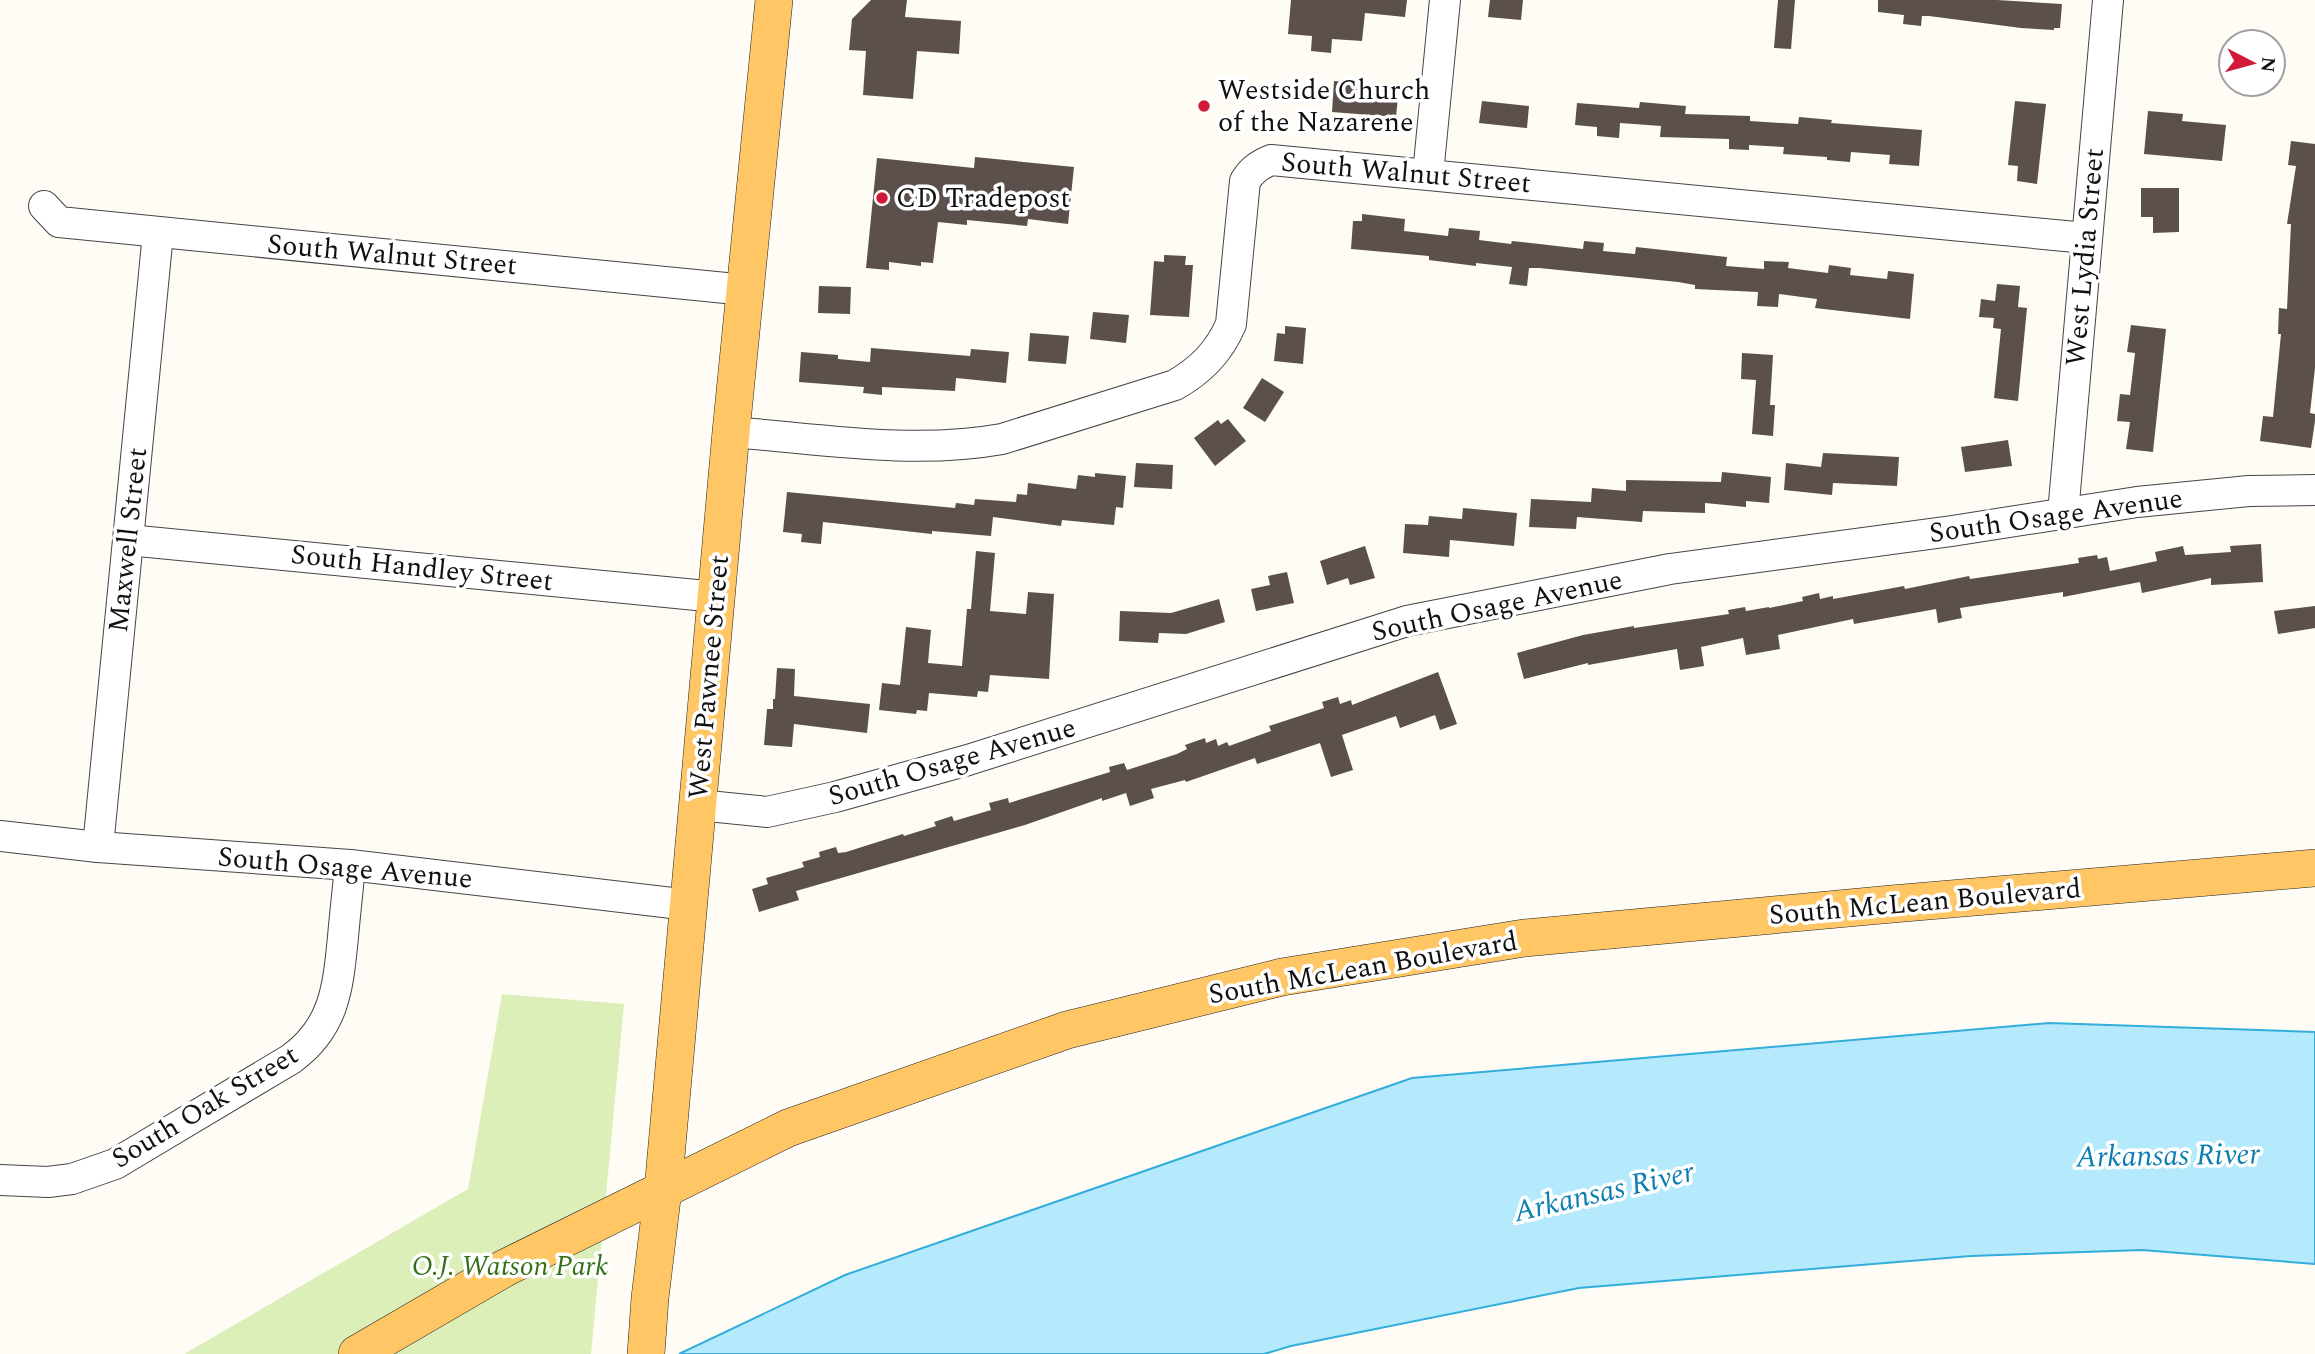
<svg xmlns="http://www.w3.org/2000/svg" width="2315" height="1354" viewBox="0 0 2315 1354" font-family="Spectral,serif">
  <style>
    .green { fill: #dcefb9 }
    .water { fill: #b4eafc; stroke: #33addb; stroke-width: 2 }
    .building { fill: #5b504c }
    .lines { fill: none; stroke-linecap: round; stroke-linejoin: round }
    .minor-casing { stroke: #444; stroke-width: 32 }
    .major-casing { stroke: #222; stroke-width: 38 }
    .minor { stroke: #fff; stroke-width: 30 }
    .major { stroke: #ffc665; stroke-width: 37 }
    .poi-dot { fill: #d11939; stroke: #fff; stroke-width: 2.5 }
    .labels { text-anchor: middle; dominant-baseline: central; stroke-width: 7; stroke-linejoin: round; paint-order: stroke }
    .poi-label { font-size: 28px; fill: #111; stroke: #fff; text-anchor: start }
    .street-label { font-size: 28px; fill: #111; stroke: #fff }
    .park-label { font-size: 28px; font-style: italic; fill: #367119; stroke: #fff }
    .water-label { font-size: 30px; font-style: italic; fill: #0b7eb2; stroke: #fff }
  </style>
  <rect width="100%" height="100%" fill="#fffcf5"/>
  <polygon class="green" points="502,994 624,1004 591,1354 184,1354 468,1189"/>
  <polygon class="water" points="2049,1023 2315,1032 2315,1264 2142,1250 1971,1256 1579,1288 1291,1346 1264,1354 679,1354 845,1275 1412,1078"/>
  <g class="building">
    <polygon points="871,0 907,0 905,17 961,21 959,54 917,51 913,99 863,95 866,51 849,50 852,19"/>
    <polygon points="1291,0 1407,0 1405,17 1365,13 1362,41 1332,39 1331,53 1311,51 1312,36 1288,34"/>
    <polygon points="1490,0 1523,0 1521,20 1488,17"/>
    <polygon points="1778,0 1795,0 1791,49 1774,48"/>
    <polygon points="1878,0 1997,0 2062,4 2060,28 2054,28 2054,30 2021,28 1929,16 1922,16 1921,26 1903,24 1904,15 1878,12"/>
    <polygon points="1334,81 1399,86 1396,117 1332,112"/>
    <polygon points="1482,101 1529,106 1527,128 1479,123"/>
    <polygon points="2015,101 2046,104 2037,184 2017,181 2018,166 2008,165"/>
    <polygon points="1640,102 1686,106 1685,114 1750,116 1750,121 1798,124 1799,117 1832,120 1831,123 1922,130 1919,166 1889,164 1890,155 1851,152 1850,162 1827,160 1827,157 1783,154 1784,147 1749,145 1749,150 1729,149 1729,139 1660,137 1661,126 1620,123 1619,138 1597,136 1597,127 1575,125 1577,103 1639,108"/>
    <polygon points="2148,111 2183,114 2182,121 2226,125 2222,161 2144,154"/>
    <polygon points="2291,141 2315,144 2315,368 2310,413 2315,414 2315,421 2311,448 2260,441 2263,416 2273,417 2281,334 2278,334 2279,308 2287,309 2291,224 2287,224 2296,166 2288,165"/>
    <polygon points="975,157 1074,167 1068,224 1028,219 1027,226 967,220 967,225 938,222 933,263 921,262 921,266 889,262 889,270 866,268 877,158 974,168"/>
    <polygon points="2141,188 2179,188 2179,232 2153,233 2153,217 2141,217"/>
    <polygon points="1362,214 1405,219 1404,231 1448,236 1449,228 1480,231 1479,240 1511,244 1512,241 1583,249 1584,241 1604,243 1603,251 1635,254 1636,247 1727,257 1726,266 1764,269 1764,261 1789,262 1788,268 1828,273 1829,265 1851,268 1850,275 1887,279 1888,271 1914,274 1910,319 1815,308 1817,299 1779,294 1778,307 1757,306 1758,292 1695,289 1695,285 1678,282 1539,268 1529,268 1527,286 1509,284 1512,267 1476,263 1476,266 1429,260 1429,256 1351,249 1353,221 1362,221"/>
    <polygon points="1164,255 1186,256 1185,265 1193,265 1189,317 1150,315 1154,261 1164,262"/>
    <polygon points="1997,284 2020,286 2018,307 2027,308 2018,401 1994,398 2001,329 1993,328 1994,318 1979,317 1981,299 1995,301"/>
    <polygon points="819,286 851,287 850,314 818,313"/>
    <polygon points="1093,312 1129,315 1126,343 1090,339"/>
    <polygon points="2131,325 2166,329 2153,452 2126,449 2130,422 2117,421 2120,394 2130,395 2135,353 2127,352"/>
    <polygon points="1285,326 1306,328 1303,364 1274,361 1277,333 1285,334"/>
    <polygon points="1030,333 1069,336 1066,364 1028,361"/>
    <polygon points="871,348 970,356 971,349 1009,352 1006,383 956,378 955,391 882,387 882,395 863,393 864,387 799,382 801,352 838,355 838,359 870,362"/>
    <polygon points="1742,353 1773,355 1770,405 1775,405 1773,436 1752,434 1756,380 1741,379"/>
    <polygon points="1262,378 1284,392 1265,422 1243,408"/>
    <polygon points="1228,419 1246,441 1215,466 1194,438 1218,420 1221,424"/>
    <polygon points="2008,440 2012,466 1965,472 1961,447"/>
    <polygon points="1823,453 1899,457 1897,486 1833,483 1832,495 1784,490 1786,463 1821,467"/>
    <polygon points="1136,463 1173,465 1172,489 1134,487"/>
    <polygon points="1722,472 1771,477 1769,503 1746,501 1746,507 1705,503 1705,513 1643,511 1642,522 1577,517 1576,529 1529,527 1531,499 1591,502 1592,488 1626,491 1626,480 1721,482"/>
    <polygon points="1095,473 1126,476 1123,508 1116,507 1114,525 1062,520 1061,526 993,517 991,536 932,531 932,534 823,522 821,544 801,542 802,534 783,532 787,492 955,508 956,503 974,505 975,499 1016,502 1017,494 1027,495 1028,483 1076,489 1078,475 1095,477"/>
    <polygon points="1463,508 1517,513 1514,546 1450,540 1449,557 1403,553 1405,524 1428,525 1429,516 1462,519"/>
    <polygon points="2261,544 2263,582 2211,585 2211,578 2142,593 2140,582 2063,597 2063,592 1960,608 1962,618 1938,623 1936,609 1854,624 1853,619 1778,635 1780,649 1746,655 1743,638 1701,647 1704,666 1680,670 1677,649 1588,665 1588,663 1524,679 1517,653 1583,635 1634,626 1634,628 1729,614 1728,610 1745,607 1746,611 1769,607 1769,608 1803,601 1802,597 1819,593 1820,599 1833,596 1833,599 1904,586 1905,589 1969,576 1970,579 2079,563 2078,558 2097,555 2098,559 2107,557 2110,571 2157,561 2155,552 2183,546 2185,555 2231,552 2230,546"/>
    <polygon points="1365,546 1375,578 1350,585 1348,578 1327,585 1320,561"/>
    <polygon points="976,551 995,553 990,611 1026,614 1028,592 1054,594 1049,679 990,675 988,692 978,691 977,697 929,693 927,711 917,710 916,714 879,710 882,683 900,685 906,627 931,630 928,663 962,666 967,609 971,609"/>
    <polygon points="1287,572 1294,603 1256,611 1251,589 1270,585 1268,576"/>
    <polygon points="1219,599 1225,622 1186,634 1159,633 1158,643 1119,641 1120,611 1171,613"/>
    <polygon points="2315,606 2315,628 2278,634 2274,611"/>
    <polygon points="777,668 795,669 794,696 870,704 867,733 794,724 792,747 764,745 767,709 773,709 773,699 775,699"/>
    <polygon points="1438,672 1457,724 1440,730 1435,715 1400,728 1396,716 1342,735 1353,770 1331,777 1320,743 1257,764 1255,758 1186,782 1185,780 1151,789 1154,798 1130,806 1126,793 1102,801 1102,798 1025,825 796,891 799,900 759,912 752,889 768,884 766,878 804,867 802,862 820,857 819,852 836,847 838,853 846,852 903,834 904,836 936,826 934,822 952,816 954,821 991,810 989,803 1008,798 1009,803 1110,772 1109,767 1124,763 1127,770 1177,754 1187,749 1185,745 1205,738 1206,743 1216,739 1218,746 1227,742 1229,746 1271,731 1269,726 1324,708 1322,702 1338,697 1340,704 1351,700 1352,705"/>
  </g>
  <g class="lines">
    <g class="minor-casing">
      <g id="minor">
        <polyline points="1428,174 1445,0"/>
        <polyline points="44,206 59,222 746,290"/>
        <path d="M 731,432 C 821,439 913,455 1002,439 L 1175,385 C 1201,370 1219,352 1231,324 L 1245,181 C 1252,170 1259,165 1271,160 L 2086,238"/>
        <polyline points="2063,514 2108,0"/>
        <polyline points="128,540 717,597"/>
        <polyline points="698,805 767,812 835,797 968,760 1407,621 1670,569 1952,531 2137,502 2249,491 2315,490"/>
        <polyline points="0,836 98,847 350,865 689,905"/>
        <polyline points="98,847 158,233"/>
        <path d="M 0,1180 L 48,1182 L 72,1179 L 115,1164 L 291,1059 C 335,1027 338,987 343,937 C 345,913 348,889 350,865"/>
      </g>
    </g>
    <g class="major-casing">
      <g id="major">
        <polyline points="357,1354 505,1268 788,1128 1067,1030 1282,977 1524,938 1892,904 2315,868"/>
        <polyline points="646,1354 650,1298 663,1190 731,432 774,0"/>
      </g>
    </g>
    <use href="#minor" class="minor"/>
    <use href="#major" class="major"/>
  </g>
  <g class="poi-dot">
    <circle cx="1204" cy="106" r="7"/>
    <circle cx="882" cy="198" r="7"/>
  </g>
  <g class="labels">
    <g class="poi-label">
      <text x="1218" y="90">Westside Church<tspan x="1218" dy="32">of the Nazarene</tspan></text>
      <text x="896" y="198">CD Tradepost</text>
    </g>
    <g class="street-label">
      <text transform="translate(1406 173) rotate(5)">South Walnut Street</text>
      <text transform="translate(392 255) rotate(5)">South Walnut Street</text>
      <text transform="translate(2085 257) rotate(-85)">West Lydia Street</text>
      <text transform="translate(2056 516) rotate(-8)">South Osage Avenue</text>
      <text transform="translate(128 540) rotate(-84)">Maxwell Street</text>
      <text transform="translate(422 568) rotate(6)">South Handley Street</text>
      <text transform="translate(1497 606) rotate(-12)">South Osage Avenue</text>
      <text transform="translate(709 677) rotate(-85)">West Pawnee Street</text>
      <text transform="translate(952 762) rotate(-16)">South Osage Avenue</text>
      <text transform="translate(345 868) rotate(5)">South Osage Avenue</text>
      <text transform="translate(1925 902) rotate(-5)">South McLean Boulevard</text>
      <text transform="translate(1363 968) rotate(-10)">South McLean Boulevard</text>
      <text transform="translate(205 1107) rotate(-31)">South Oak Street</text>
    </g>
    <g class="park-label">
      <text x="510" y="1266">O.J. Watson Park</text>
    </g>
    <g class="water-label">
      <text transform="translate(2168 1156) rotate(-1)">Arkansas River</text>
      <text transform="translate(1604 1192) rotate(-13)">Arkansas River</text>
    </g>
  </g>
  <g transform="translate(2252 63) rotate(96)"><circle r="33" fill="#ffffff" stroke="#a0a0a0" stroke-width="2"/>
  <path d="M0-5L12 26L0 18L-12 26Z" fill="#d11939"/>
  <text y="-10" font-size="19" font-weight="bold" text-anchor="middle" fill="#111111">N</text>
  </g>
</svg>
